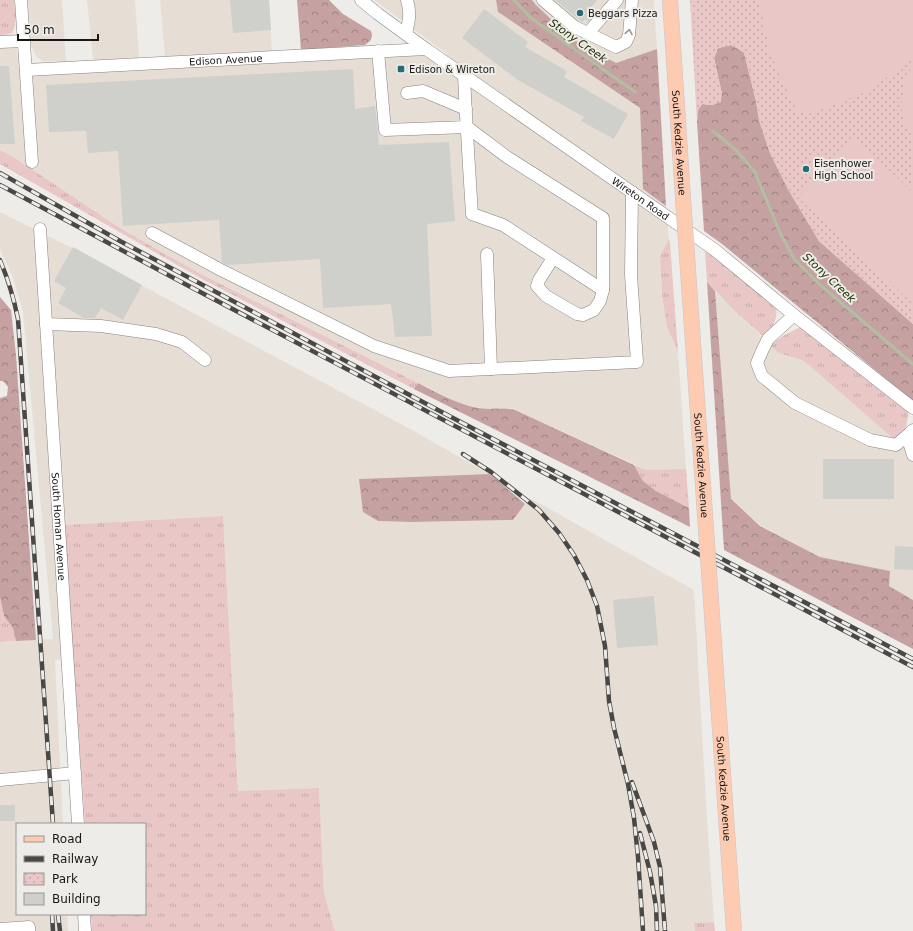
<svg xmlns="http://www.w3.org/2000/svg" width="913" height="931" viewBox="0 0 913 931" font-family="'DejaVu Sans',sans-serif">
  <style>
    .built { fill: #e6ded5 }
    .grass { fill: url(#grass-tufts) }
    .forest { fill: url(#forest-crowns) }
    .park { fill: url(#park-dots) }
    .garden { fill: #e8c7c6 }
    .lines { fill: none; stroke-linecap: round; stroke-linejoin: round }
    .stream { stroke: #b2bea2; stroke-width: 3 }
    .building { fill: #cfcfcb }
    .minor-casing { stroke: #84827f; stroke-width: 13 }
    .major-casing { stroke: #c8c7c7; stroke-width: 16 }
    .minor { stroke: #fff; stroke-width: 12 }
    .major { stroke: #fdcab2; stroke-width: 15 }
    .rail-casing { stroke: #494846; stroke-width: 4.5 }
    .rail { stroke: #eeece9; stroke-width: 3; stroke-dasharray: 9; stroke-linecap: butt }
    .major-bridge-casing { stroke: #c8c7c7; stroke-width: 16; stroke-linecap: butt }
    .major-bridge { stroke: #fdcab2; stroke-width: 15 }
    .oneway { stroke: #979796 }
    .poi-dot { fill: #236c76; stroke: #eeece9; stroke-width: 1.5 }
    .labels { text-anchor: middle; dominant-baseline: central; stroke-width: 4; stroke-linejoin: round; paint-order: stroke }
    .poi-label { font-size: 10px; fill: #181716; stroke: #eeece9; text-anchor: start }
    .street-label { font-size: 10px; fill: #181716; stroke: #eeece9 }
    .water-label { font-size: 11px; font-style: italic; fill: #243405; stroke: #eeece9 }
  </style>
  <defs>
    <pattern id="grass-tufts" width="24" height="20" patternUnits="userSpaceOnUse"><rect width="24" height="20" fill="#e8c7c6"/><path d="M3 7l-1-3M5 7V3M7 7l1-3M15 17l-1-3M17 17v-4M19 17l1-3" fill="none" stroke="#c6aaa9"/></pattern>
    <pattern id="forest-crowns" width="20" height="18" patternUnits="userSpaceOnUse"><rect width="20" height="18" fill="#c5a2a1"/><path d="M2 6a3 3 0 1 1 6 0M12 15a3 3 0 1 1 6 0" fill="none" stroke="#9f8382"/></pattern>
    <pattern id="park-dots" width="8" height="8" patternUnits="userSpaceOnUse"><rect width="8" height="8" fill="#e8c7c6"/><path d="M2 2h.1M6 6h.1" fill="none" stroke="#c6aaa9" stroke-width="1.8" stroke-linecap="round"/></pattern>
  </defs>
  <rect width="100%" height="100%" fill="#eeece9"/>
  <g class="built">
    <polygon points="28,0 62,0 66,62 43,61 37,57 31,46"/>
    <polygon points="87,0 135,0 139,58 93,60"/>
    <polygon points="160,0 269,0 272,51 165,57"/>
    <polygon points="374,0 496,0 499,13 640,108 643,189 666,206 669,239 660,256 662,295 667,327 678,352 686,469 647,470 515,410 508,408 479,408 454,401 201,274 153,247 117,226 15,158 0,150 0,35 15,34 20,76 408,54 447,54"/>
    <polygon points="532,0 654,0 657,49 616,63 571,38 536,5"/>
    <polygon points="0,212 72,248 414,431 489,474 359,479 378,521 411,522 513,520 530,498 694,590 707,819 714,922 694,923 695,931 336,931 334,930 324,893 319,788 238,791 223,516 64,525 74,659 55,660 63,824 17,824 17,914 67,914 68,931 0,931 0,642 53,639 23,312 13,278 0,249"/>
    <polygon points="715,291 779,353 804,361 896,441 896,445 904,447 913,455 913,600 854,565 820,557 760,525 730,499"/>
  </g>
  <g class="grass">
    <path d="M 0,0 L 14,0 C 15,12 18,22 12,33 L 8,34 L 0,35 Z"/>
    <polygon points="0,150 15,158 117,226 153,247 201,274 418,383 414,389 202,279 0,164"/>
    <polygon points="669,239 670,243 678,352 667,327 662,295 660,256"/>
    <path d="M 705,251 L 776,303 C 778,319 774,326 764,337 L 735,311 L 707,282 Z"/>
    <path d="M 801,327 L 908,410 C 908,422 906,433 896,441 L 804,361 L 779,353 L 771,346 C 780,336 790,332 801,327 Z"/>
    <polygon points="634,465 647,470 686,469 689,508 656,491 643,481"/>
    <polygon points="223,516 238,791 319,788 324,893 334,929 336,931 92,931 91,914 145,914 145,824 85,824 64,525"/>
    <polygon points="0,558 0,597 4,616 13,628 16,641 0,642"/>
    <polygon points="714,922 715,931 695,931 694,923"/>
  </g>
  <g class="forest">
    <polygon points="297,0 329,0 343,14 371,31 372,35 371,40 365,45 301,50"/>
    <polygon points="496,0 532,0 536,5 571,38 616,63 657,49 666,206 643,189 640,108 498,12"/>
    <polygon points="731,45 744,52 756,101 759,120 770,153 789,191 819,241 913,324 913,401 722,244 704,231 697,122 698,110 702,104 713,105 722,94 714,58 718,48"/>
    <polygon points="707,282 715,291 731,499 760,526 820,557 890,571 889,586 913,600 913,649 724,550"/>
    <polygon points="0,297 11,310 16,355 36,640 16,641 13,628 4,616 0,597 0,398 7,396 8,387 3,381 0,381"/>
    <path d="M 418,383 C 437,393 457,404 478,408 C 491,410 503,407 515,410 L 634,465 L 643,481 L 656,491 L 689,508 L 690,527 L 414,389 Z"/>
    <polygon points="489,474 501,483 525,504 513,520 411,522 378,521 363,512 359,479"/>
  </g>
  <polygon class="park" points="690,0 913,0 913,324 819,241 789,191 770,153 759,120 756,101 744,53 732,45 718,48 714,58 722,94 721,102 713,105 702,104 698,110 697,122"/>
  <g class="garden">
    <polygon points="759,0 913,0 913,57 869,91 809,114 797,111 770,53"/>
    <path d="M 913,64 L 913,138 C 909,132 905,126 903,119 C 899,100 904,80 913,64 Z"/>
    <polygon points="854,138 913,192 913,304 798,198"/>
  </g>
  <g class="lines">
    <g class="stream">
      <polyline points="514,0 531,18 635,92"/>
      <polyline points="713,131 736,150 755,172 780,233 795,260 819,284 913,364"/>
    </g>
  </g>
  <g class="building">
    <polygon points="230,0 269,0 271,30 233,33"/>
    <polygon points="555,0 597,0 588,11 594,15 588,22 585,19 582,22"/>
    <polygon points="484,9 528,42 525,47 567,71 564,77 628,114 614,139 581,121 584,117 518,80 462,38"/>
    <polygon points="0,66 9,66 15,144 0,144"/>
    <polygon points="353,69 355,109 375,106 379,145 449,142 455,221 427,224 432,336 395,337 391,304 323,308 320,259 227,265 222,262 219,220 123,226 118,151 88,153 86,131 49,132 46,85"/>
    <polygon points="73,247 142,285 123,320 101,308 95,318 84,318 58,303 66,288 54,281"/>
    <rect x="823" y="459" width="71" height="40"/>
    <polygon points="895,546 913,547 913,570 894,569"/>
    <polygon points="654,596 658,645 617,648 613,600"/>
    <rect x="0" y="805" width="15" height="16"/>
  </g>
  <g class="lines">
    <g class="minor-casing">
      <g id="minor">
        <polyline points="21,0 32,162"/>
        <path id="s1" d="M 361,0 L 378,14 L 426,49 L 715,250 L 794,315 L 913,408"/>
        <polyline points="543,0 575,27 616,47 626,42 629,35 632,0"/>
        <polyline points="588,33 617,0"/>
        <path d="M 406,34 C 409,20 411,14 407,0"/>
        <polyline points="0,42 24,41"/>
        <path d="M 378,51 L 385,130 L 467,127 L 507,157 L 603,218 L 603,290 L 503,225 L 472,214 C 469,167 466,121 464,75"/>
        <path id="s2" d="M 26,70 L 426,49"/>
        <polyline points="407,93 423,91 466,109"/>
        <path id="s3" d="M 40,229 L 78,824"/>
        <polyline points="152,233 221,270 374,346 449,371 637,362 631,275 632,192"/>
        <polyline points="487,254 491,369"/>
        <polyline points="553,258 539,280 537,286 546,296 577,314 583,315 594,310 600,301 603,290"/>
        <polyline points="794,315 768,339 762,351 757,363 762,376 795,403 870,440 896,445 909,434 913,430"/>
        <polyline points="46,324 101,326 156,334 182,342 205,360"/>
        <polyline points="907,436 913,455"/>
        <polyline points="0,780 75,773"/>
        <polyline points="84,914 85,931"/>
        <polyline points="0,929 29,927 29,931"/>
      </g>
    </g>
    <g class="major-casing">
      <g id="major">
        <path id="s4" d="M 670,0 L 684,213"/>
      </g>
    </g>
    <use href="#minor" class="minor"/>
    <use href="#major" class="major"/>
    <g class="rail-casing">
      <g id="rail">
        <polyline points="0,173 120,241 453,418 913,659"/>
        <polyline points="0,185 185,284 913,667"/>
        <path d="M 0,260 C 8,279 14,299 18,319 L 53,824"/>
        <polyline points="463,454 491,472 539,510 559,533 574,555 587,580 597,606 605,646 609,701 614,728 628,784 634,818 638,857 643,931"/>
        <polyline points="632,782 654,842 660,867 665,931"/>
        <polyline points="640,833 650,872 656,906 657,931"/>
        <polyline points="52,914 53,931"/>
        <polyline points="58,914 60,931"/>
      </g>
    </g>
    <use href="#rail" class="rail"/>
    <g class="major-bridge-casing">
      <g id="major-bridge">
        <path id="s5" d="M 684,213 L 734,931"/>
      </g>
    </g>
    <use href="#major-bridge" class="major-bridge"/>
  </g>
  <defs><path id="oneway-chevron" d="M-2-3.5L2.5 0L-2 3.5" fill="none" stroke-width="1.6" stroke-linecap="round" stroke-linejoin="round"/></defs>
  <use class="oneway" href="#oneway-chevron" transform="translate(629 32) rotate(-80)"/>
  <g class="poi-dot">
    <circle cx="580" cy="13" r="4"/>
    <rect x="397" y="65" width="8" height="8" rx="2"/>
    <circle cx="806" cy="169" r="4"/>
  </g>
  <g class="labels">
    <g class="poi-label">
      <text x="588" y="13">Beggars Pizza</text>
      <text x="409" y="69">Edison &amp; Wireton</text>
      <text x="814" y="163">Eisenhower<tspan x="814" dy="12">High School</tspan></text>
    </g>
    <g class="street-label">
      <text stroke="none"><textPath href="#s2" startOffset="200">Edison Avenue</textPath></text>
      <text stroke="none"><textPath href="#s4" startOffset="143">South Kedzie Avenue</textPath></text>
      <text stroke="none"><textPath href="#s1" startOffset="343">Wireton Road</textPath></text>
      <text stroke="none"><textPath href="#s5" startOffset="253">South Kedzie Avenue</textPath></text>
      <text stroke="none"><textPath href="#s3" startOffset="298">South Homan Avenue</textPath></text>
      <text stroke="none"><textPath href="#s5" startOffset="577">South Kedzie Avenue</textPath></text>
    </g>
    <g class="water-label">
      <text transform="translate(578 41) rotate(35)">Stony Creek</text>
      <text transform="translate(829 278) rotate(43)">Stony Creek</text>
    </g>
  </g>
  <rect x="16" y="823" width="130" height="92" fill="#eeece9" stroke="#989795"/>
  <rect x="24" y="836" width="20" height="6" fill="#fdcab2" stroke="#989795"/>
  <text x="52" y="843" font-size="12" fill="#181716">Road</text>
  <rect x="24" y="856" width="20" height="6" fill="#494846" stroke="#989795"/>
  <text x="52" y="863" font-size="12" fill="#181716">Railway</text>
  <rect x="24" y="873" width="20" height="12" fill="url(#park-dots)" stroke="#989795"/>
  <text x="52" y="883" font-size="12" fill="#181716">Park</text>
  <rect x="24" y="893" width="20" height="12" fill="#cfcfcb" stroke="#989795"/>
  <text x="52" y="903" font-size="12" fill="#181716">Building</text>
  <path d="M18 34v6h80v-6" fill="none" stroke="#181716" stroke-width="2"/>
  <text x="24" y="34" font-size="12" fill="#181716" stroke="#eeece9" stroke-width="3" paint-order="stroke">50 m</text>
</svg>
